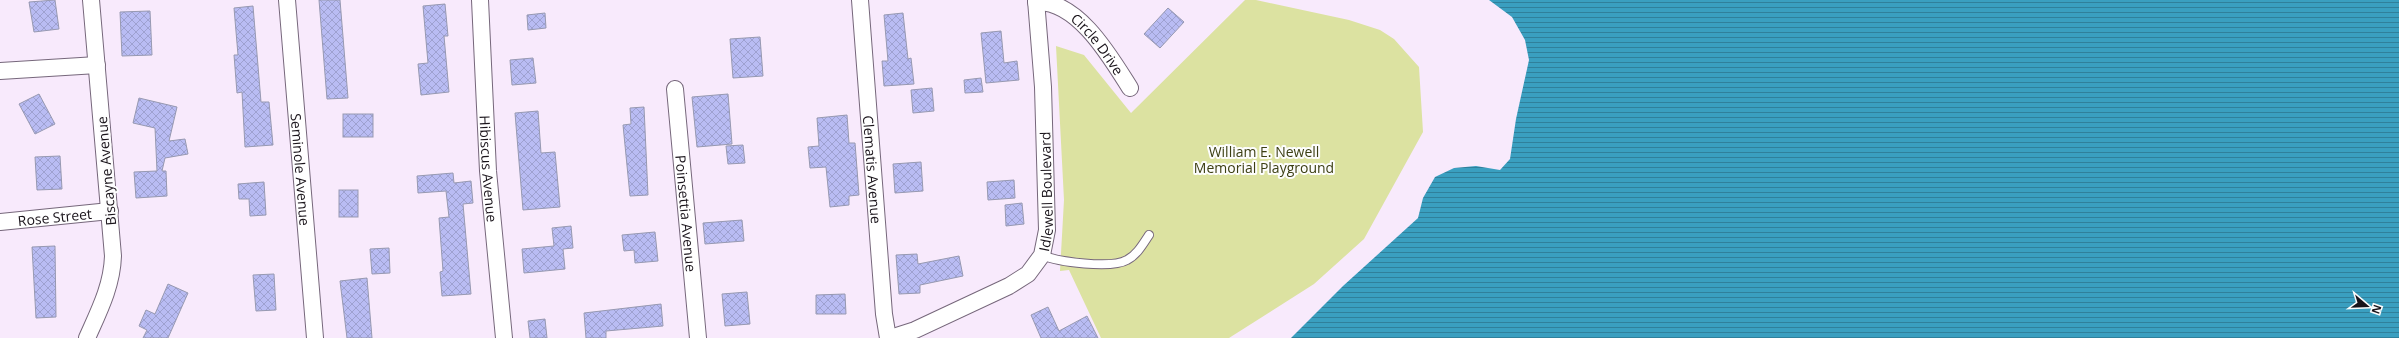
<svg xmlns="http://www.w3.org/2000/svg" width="2399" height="338" viewBox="0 0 2399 338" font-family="'Open Sans',sans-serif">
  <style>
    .green { fill: #dce2a1 }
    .water { fill: url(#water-rules) }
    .building { fill: url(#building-cross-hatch); stroke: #9799b1 }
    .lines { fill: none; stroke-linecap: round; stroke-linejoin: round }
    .lane-casing { stroke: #76677b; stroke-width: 10 }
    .street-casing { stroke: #76677b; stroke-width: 18 }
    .lane { stroke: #fff; stroke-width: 8 }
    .street { stroke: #fff; stroke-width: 16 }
    .labels { text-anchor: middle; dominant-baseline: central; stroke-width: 4; stroke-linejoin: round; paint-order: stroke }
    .street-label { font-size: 14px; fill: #19131a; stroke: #fdfdfd }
    .park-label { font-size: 14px; fill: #3c3f13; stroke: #fdfdfd }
  </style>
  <defs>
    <pattern id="water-rules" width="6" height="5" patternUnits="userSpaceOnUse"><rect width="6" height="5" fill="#3a9fc0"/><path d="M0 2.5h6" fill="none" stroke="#30809b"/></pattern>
    <pattern id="building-cross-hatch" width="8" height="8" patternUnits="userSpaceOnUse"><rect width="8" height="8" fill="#b9bcf3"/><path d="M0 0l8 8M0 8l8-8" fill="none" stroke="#9ea1d0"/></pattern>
  </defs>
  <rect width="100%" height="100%" fill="#f8eafc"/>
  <polygon class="green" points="1245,0 1256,0 1349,20 1380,30 1394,39 1419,67 1423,132 1364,239 1314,284 1229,338 1101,338 1069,270 1060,271 1064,200 1056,46 1084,55 1131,113"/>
  <polygon class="water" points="1489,0 2399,0 2399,338 1291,338 1343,286 1418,218 1423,198 1435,177 1454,168 1476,166 1500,170 1510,159 1516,119 1529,60 1525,40 1512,17"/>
  <g class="building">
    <polygon points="55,0 59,29 34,32 29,2"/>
    <polygon points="319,0 340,0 348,98 327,99"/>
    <polygon points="445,4 448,36 444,36 449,92 421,95 418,64 428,63 423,6"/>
    <polygon points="253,6 261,102 269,102 273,145 245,147 242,92 237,93 234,55 238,55 234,8"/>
    <polygon points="1168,8 1184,22 1160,48 1144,34"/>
    <polygon points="150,11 152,55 122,56 120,12"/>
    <polygon points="545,13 546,28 528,30 527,15"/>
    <polygon points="903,13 908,59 911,58 914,84 884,86 882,61 888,61 884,15"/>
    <polygon points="1001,31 1004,63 1017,61 1019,80 986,83 981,33"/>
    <polygon points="760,37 763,76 733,78 730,39"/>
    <polygon points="533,58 536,83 512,85 510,60"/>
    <polygon points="981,78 983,92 965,93 964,80"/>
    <polygon points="932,88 934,111 913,113 911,90"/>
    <polygon points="39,94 55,124 35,134 19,104"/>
    <polygon points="728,94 732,144 697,147 692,97"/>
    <polygon points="139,98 177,107 169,141 185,139 188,154 165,158 162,171 166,171 167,196 136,198 134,172 157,171 155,128 133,123"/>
    <polygon points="644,107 648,195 630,196 623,125 631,124 630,108"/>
    <polygon points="538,111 541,153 555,152 560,207 523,210 515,113"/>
    <rect x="343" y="114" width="30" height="23"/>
    <polygon points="847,115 849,143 855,143 859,195 849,196 849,205 830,207 826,167 810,168 808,147 819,146 817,118"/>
    <polygon points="743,145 745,163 728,164 726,146"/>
    <polygon points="60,156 62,189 37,190 35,157"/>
    <polygon points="921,162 923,191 895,193 893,164"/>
    <polygon points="453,173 454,183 471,181 473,203 463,204 471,294 442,296 440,272 443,271 439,218 449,217 446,191 418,193 417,176"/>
    <polygon points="1014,180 1015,198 988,200 987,182"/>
    <polygon points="264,182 266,215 250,216 249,199 239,199 238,184"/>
    <rect x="339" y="190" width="19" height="27"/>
    <polygon points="1022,203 1024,224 1006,226 1005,205"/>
    <polygon points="742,220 744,241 705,244 703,223"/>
    <polygon points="571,226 573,248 563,249 565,269 524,273 522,249 554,246 552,228"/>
    <polygon points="655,232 658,261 635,263 634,250 624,251 622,235"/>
    <polygon points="55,246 56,317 36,318 32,247"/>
    <polygon points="389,248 390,273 372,274 370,249"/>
    <polygon points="917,254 918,264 959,256 963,276 920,285 920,293 899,294 896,255"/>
    <polygon points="274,274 276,310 256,311 253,275"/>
    <polygon points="367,278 372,338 347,338 340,281"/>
    <polygon points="168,284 188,293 168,338 143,338 147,330 139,326 146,310 155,314"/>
    <polygon points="747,292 750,324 725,326 722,294"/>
    <polygon points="845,294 846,314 816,314 816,295"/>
    <polygon points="661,304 663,326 606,331 606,338 586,338 584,313"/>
    <polygon points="1048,307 1059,331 1087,316 1098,338 1041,338 1031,315"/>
    <polygon points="545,319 547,338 530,338 528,321"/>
  </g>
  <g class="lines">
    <g class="lane-casing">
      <path id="lane" d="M 1042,255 C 1058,262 1111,269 1127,260 C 1137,255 1143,244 1149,235"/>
    </g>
    <g class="street-casing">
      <g id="street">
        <path id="s1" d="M 287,0 L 315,338"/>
        <path id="s2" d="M 480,0 L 488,171 L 504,338"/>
        <path id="s3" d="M 860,0 L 884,314 L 888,338"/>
        <path id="s4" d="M 1036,2 C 1078,0 1111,58 1130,88"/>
        <polyline points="0,71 97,65"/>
        <path id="s5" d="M 675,89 L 698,338"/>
        <path id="s6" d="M 0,222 L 110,211"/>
        <path d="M 87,338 C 99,311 112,286 113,256 L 91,0"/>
        <path id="s7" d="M 890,338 L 915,330 L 1009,286 L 1028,274 L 1042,255 L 1047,230 L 1043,87 L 1036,0"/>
      </g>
    </g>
    <use href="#lane" class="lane"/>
    <use href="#street" class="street"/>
  </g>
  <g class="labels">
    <g class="street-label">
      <text stroke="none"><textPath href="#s4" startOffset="78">Circle Drive</textPath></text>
      <text stroke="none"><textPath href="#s1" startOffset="170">Seminole Avenue</textPath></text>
      <text stroke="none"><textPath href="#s2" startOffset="169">Hibiscus Avenue</textPath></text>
      <text stroke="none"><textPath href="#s3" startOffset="170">Clematis Avenue</textPath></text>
      <text transform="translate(106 171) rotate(-95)">Biscayne Avenue</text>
      <text stroke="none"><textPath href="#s7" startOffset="240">Idlewell Boulevard</textPath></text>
      <text stroke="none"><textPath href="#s5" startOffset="125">Poinsettia Avenue</textPath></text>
      <text stroke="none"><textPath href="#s6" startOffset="55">Rose Street</textPath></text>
    </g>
    <g class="park-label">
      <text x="1264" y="151">William E. Newell<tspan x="1264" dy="16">Memorial Playground</tspan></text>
    </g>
  </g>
  <g transform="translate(2367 306) rotate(109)" stroke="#fdfdfd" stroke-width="3" paint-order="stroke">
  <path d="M0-3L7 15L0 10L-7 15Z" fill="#19131a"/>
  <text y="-6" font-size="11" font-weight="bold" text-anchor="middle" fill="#19131a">N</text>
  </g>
</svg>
